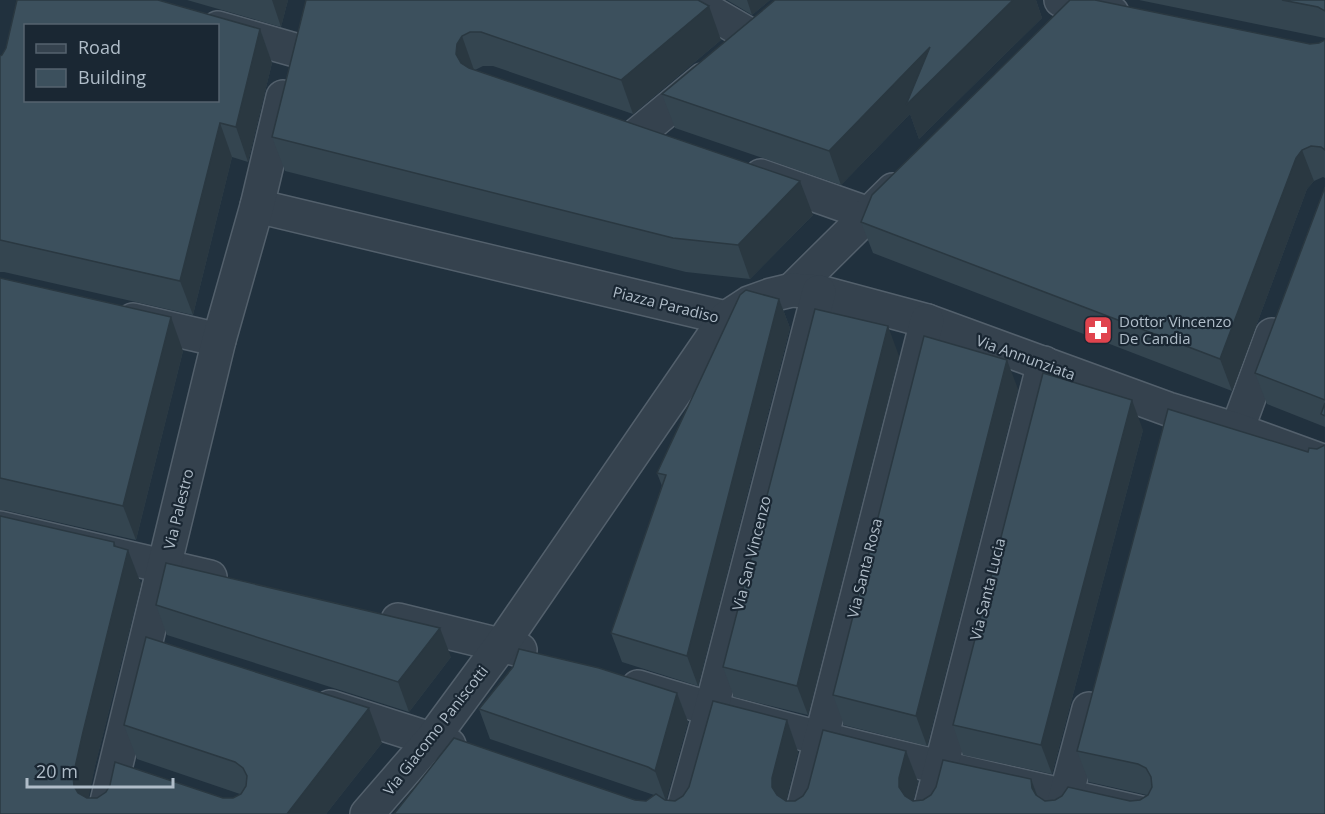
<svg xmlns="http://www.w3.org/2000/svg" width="1325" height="814" viewBox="0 0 1325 814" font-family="'Open Sans',sans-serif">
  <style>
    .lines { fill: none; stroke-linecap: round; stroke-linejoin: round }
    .minor-casing { stroke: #53606c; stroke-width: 36 }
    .minor { stroke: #35424e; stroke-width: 33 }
    .wall { fill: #344550 }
    .shaded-wall { fill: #2a3841 }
    .building { fill: #3c505d; stroke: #2a3841; stroke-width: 1.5; fill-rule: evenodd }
    .labels { text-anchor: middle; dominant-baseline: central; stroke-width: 4.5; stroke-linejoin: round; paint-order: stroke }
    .street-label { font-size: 15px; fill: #b0bdc9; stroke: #1a2733 }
    .poi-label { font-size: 15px; fill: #b0bdc9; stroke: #1a2733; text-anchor: start }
  </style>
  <rect width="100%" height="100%" fill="#21313e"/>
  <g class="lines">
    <g class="minor-casing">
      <g id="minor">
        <polyline points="689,0 755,38"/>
        <polyline points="1061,0 1080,7 1112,13"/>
        <polyline points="218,28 295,50"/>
        <polyline points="638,134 703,80"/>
        <polyline points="761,176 869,214"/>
        <polyline points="257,206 726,318"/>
        <polyline points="792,290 893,190"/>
        <polyline points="133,320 219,340"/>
        <polyline points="1237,430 1272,335"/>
        <polyline points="0,528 210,577"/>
        <polyline points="398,620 520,650"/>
        <path d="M 638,687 C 804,739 975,775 1145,814"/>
        <polyline points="330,707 449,745"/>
        <polyline points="104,814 219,340 257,206 283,97"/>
        <polyline points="367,814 432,739 502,644 726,318 749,303 771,295 792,290 819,292 927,321 1168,409 1237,430 1325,462"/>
        <polyline points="682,814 711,710 819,292"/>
        <polyline points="802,814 927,321"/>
        <polyline points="929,814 1044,363"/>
        <polyline points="1061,814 1089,709"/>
      </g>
    </g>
    <use href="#minor" class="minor"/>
  </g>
  <g class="wall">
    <polygon points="187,0 288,0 281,27"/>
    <polygon points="306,0 721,40 633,114 493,66 483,66 475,70 813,215 750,279 686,272 285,171 272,137"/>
    <polygon points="727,0 770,0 752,15"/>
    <polygon points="775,0 1036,0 1042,18 919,139 910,114 841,185 675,128 662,94"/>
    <polygon points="1139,0 1325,0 1325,38"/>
    <polygon points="260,29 272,63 248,162 232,157 193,315 4,272 0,272 0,56"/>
    <polygon points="1325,40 1325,178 1323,177 1314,181 1307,189 1232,391 873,253 861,222 1310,44 1319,43"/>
    <polygon points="1325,187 1325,427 1267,404 1255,373"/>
    <polygon points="0,278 183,351 136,540 4,510 0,510"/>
    <polygon points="779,299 790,328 698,686 622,662 611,633 662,486 657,473"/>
    <polygon points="899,356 808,715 734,697 723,667"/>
    <polygon points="1018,389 927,746 844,725 833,695"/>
    <polygon points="1168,409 1308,452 1309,448 1317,449 1325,445 1325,814 394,814 454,738 635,800 646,801 654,795 490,739 479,709 513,667 519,649 599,668 677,693 688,722 666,800 675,801 683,796 689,787 713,701 787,720 798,752 786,801 795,801 803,796 808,788 823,730 906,751 918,782 913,801 923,800 931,795 936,787 943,760 1031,779 1038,796 1045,801 1055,800 1062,796 1068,787 1130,801 1140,800 1147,795 1089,782 1077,751"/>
    <polygon points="1143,430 1052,774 963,755 953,725"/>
    <polygon points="114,542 116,547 128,550 141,584 95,766 88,798 233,798 240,794 137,759 124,725 382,743 326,814 0,814"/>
    <polygon points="156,605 451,657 409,712 167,635"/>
  </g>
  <g class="shaded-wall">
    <polygon points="272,0 288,0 281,27"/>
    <polygon points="747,0 770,0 752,15"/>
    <polygon points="1013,0 1036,0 1042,18 919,139 910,114 841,185 829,151 930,47"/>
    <polygon points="709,6 721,40 633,114 621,80"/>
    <polygon points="260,29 272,63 248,162 236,127"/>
    <polygon points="462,36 474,70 469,88 456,54 457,44"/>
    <polygon points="220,123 232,157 193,315 180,281"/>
    <polygon points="1302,150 1314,181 1307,189 1232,391 1220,359 1296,158"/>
    <polygon points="800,181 813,215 750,279 738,245"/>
    <polygon points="779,299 790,328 698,686 687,656"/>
    <polygon points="171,317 183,351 136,540 123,506"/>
    <polygon points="888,326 899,356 808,715 797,686"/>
    <polygon points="1007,360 1018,389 927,746 916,716"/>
    <polygon points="1132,400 1143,430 1052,774 1041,745"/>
    <polygon points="114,542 124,568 128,550 141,584 95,766 86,810 74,786 73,776"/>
    <polygon points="440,628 451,657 409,712 398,682"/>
    <polygon points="677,693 688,722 666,801 655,771"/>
    <polygon points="369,708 382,743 326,814 287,814"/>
    <polygon points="787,720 798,752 784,810 772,787 772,778"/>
    <polygon points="906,751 918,782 911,809 899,787 899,778"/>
    <polygon points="1031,779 1043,811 1032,788"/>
  </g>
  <g class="building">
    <path d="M 17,0 L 158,0 L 260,29 L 236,127 L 220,123 L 180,281 L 0,240 L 0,56 L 2,55 L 6,48 ZM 26,26 L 218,26 L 218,100 L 26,100 Z"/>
    <polygon points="306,0 698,0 709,6 621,80 481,32 470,32 462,36 457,44 456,54 461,63 469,68 800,181 738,245 673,238 272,137"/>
    <polygon points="775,0 1013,0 906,105 930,47 829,151 662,94"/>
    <polygon points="1070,0 1095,0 1310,44 1319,43 1325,40 1325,150 1321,147 1311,146 1302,150 1296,158 1220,359 861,222 872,195"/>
    <polygon points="1282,0 1325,0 1325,11 1318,7"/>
    <polygon points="1325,187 1325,400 1255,373"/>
    <polygon points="0,278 171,317 123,506 0,478"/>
    <polygon points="746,290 779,299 687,656 611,633 666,475 657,473 740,295"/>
    <polygon points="815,309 888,326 797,686 723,667"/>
    <polygon points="924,336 1007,360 916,716 833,695"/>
    <polygon points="1043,373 1132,400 1041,745 953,725"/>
    <polygon points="1325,403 1325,416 1321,414"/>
    <polygon points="1168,409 1308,452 1309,448 1317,449 1325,445 1325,814 394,814 454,738 635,800 646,801 656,794 665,800 675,801 683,796 689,787 713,701 787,720 772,778 772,787 777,795 786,801 795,801 803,796 808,788 823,730 906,751 899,778 899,787 905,796 913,801 923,800 931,795 936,787 943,760 1031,779 1032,788 1036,795 1045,801 1055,800 1062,796 1068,787 1130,801 1140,800 1148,795 1152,787 1151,777 1146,768 1138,764 1077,751"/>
    <polygon points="0,516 114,542 114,546 128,550 83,732 73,776 74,786 78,793 87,798 97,798 106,792 110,785 115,762 223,798 233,798 241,794 246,786 247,776 243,768 235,762 124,725 146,637 369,708 287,814 0,814"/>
    <polygon points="166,563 440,628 398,682 156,605"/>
    <polygon points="519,649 599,668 677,693 655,771 648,767 479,709 513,667"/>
  </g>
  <defs>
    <g id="pharmacy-square" transform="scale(1.5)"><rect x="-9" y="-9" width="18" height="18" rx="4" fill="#e0444e" stroke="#1a2733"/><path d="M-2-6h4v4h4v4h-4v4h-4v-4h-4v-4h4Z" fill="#fff"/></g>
  </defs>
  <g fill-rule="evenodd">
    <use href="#pharmacy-square" x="1098" y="330"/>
  </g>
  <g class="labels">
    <g class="street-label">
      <text transform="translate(666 304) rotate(14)">Piazza Paradiso</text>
      <text transform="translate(1026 357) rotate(20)">Via Annunziata</text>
      <text transform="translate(178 509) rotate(-76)">Via Palestro</text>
      <text transform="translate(751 553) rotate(-76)">Via San Vincenzo</text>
      <text transform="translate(864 568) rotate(-76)">Via Santa Rosa</text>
      <text transform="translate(987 589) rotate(-76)">Via Santa Lucia</text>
      <text transform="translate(435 730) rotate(-52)">Via Giacomo Paniscotti</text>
    </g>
    <g class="poi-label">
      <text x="1119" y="321">Dottor Vincenzo<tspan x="1119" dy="17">De Candia</tspan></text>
    </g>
  </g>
  <rect x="24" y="24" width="195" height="78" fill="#1a2733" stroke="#56636f" stroke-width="1.5"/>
  <rect x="36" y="44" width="30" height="9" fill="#35424e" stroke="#56636f" stroke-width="1.5"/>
  <text x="78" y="54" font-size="18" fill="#b0bdc9">Road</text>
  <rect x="36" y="69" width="30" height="18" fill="#3c505d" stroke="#56636f" stroke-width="1.5"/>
  <text x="78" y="84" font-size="18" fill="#b0bdc9">Building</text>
  <path d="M27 778v9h146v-9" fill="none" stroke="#b0bdc9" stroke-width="3"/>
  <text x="36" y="778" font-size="18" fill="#b0bdc9" stroke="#1a2733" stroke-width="4.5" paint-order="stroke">20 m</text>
</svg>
